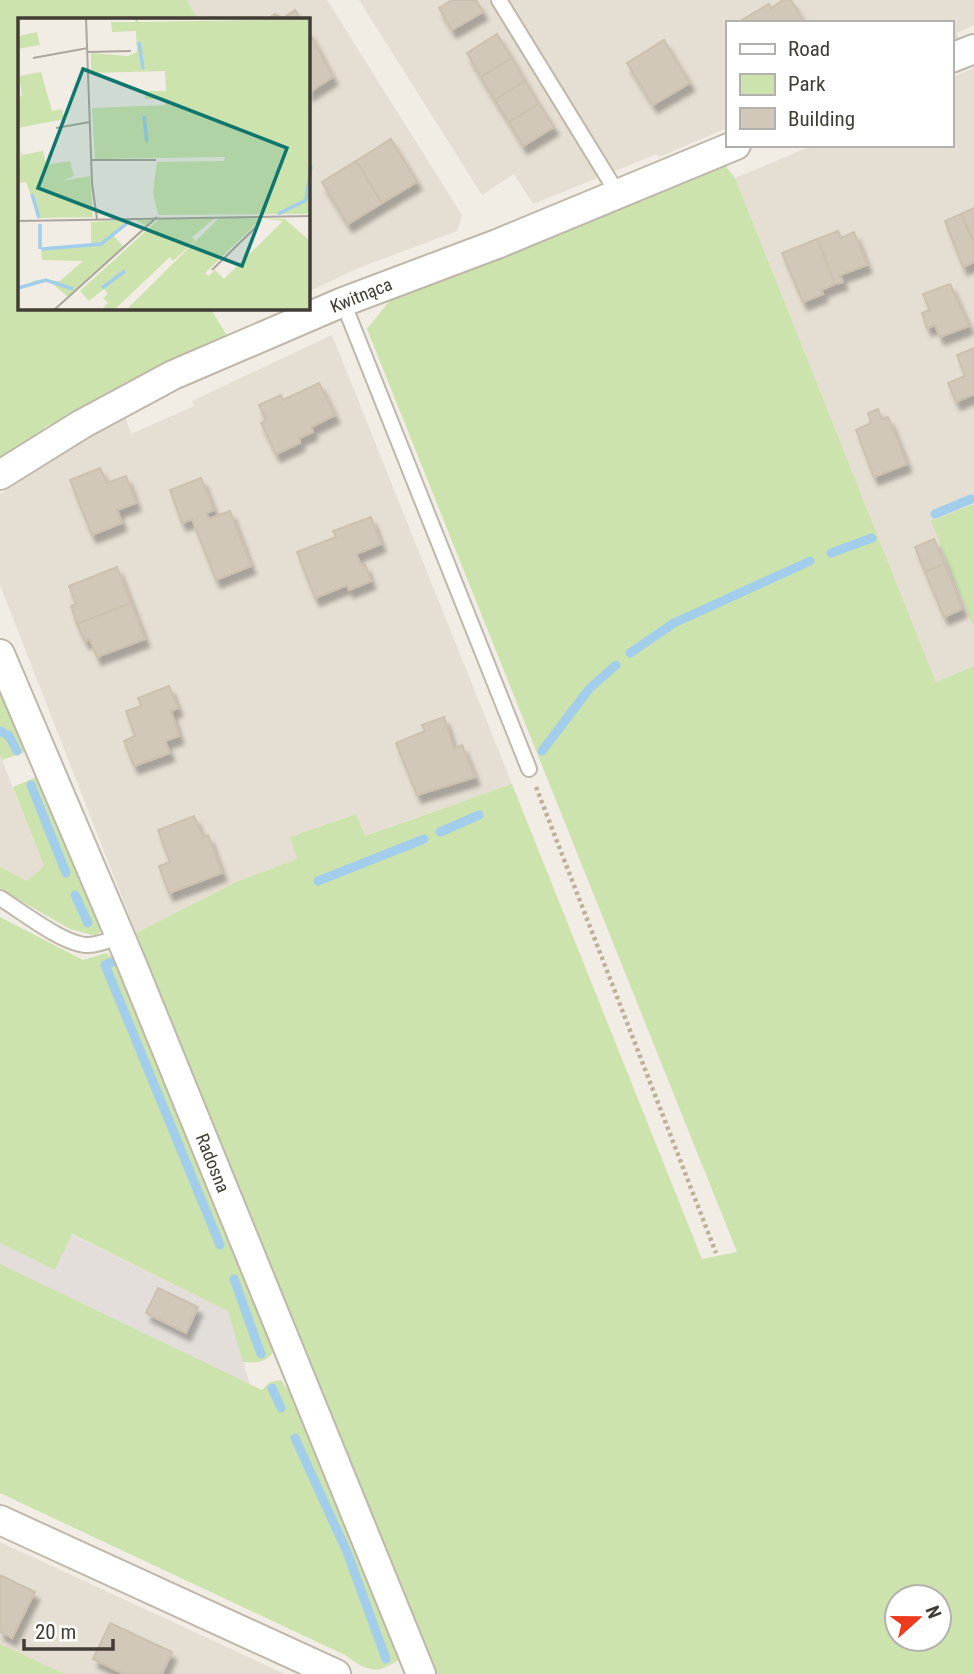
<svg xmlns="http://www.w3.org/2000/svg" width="974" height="1674" viewBox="0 0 974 1674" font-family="'Roboto Condensed',sans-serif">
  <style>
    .residential { fill: #e5ded2 }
    .industrial { fill: #e3ded9 }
    .green { fill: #cce3ae; fill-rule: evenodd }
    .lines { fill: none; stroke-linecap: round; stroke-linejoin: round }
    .stream { stroke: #a2ceeb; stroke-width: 9 }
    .building { fill: #d2c8ba; stroke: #ccc0ae; stroke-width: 2; filter: url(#shadow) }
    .lane-casing { stroke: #bfb7aa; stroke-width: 18 }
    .street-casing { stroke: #bfb7aa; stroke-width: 32 }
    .path { stroke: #bdb099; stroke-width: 4.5; stroke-dasharray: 3.5 3.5; stroke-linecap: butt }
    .lane { stroke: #fff; stroke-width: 14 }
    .street { stroke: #fff; stroke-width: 28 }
    .labels { text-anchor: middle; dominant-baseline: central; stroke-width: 7; stroke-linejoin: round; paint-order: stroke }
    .street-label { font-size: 18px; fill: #423d34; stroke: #fff }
    .inset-river { fill: none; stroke: #a2ceeb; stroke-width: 3.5 }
    .inset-road { fill: none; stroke: #aba79e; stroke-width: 2 }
    .view { fill: #0f766e; fill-opacity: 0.15; stroke: #0f766e; stroke-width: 3.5 }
    .inset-edge { fill: none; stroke: #423d34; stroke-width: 3.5 }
  </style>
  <defs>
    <filter id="shadow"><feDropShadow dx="4.5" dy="8" stdDeviation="2" flood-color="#0004"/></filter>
  </defs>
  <rect width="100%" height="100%" fill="#f1ede4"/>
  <g class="residential">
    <polygon points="186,0 327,0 462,215 457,231 356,269 308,292 308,19 198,19"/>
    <polygon points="359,0 974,0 974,25 957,33 959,38 951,41 951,23 727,23 727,128 659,157 657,154 533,204 514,174 482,195"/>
    <polygon points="974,68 974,504 932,521 974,628 974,666 936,682 735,178 814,145 951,145 951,78"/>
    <polygon points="332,335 512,784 364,836 355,814 290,837 298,859 236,882 136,933 0,585 0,494 124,413 131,434 194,406 192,401"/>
    <polygon points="0,755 44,866 27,882 0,867"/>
    <polygon points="0,1542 285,1674 65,1674 0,1644"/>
  </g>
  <polygon class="industrial" points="0,1200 229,1311 250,1385 0,1266"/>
  <g class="green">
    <polygon points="0,0 186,0 198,19 19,19 19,308 210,308 231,342 47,426 0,462"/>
    <path d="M 725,165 L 735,178 L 936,682 L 974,666 L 974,1674 L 434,1674 L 136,933 L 236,882 L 297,859 L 290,837 L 356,814 L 365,836 L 512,784 L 702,1259 L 737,1252 L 367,329 L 391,299 ZM 897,1597 L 939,1597 L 939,1639 L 897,1639 Z"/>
    <polygon points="974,504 974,628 931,521"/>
    <polygon points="0,689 25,752 2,760 0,755"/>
    <polygon points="41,775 104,928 96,936 70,929 0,889 0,867 27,881 44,866 13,787"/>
    <path d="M 0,917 L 83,960 L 106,953 L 122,966 L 274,1350 C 268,1363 256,1363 243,1362 L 228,1311 L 72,1234 L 55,1270 L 0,1243 Z"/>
    <path d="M 0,1264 L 262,1390 L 270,1382 L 281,1380 L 302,1409 L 403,1657 C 378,1674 371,1674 345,1655 L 0,1493 Z"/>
    <polygon points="0,1644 65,1674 0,1674"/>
  </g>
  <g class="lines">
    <g class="stream">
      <polyline points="935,514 971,499"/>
      <polyline points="831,553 872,538"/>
      <polyline points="630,653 674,623 810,561"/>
      <polyline points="0,731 9,736 17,751"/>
      <polyline points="542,751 589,689 616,665"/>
      <polyline points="31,785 66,873"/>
      <polyline points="440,832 479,815"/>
      <polyline points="318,881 424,839"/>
      <polyline points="75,895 88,923"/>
      <polyline points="112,962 105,965 220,1245"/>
      <polyline points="234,1279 261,1354"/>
      <polyline points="272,1388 281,1408"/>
      <polyline points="295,1438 347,1552 386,1659"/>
    </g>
  </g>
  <g class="building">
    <polygon points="452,0 476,0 483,12 452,30 439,8"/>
    <polygon points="783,0 791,0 805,23 737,23 769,4 771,8"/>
    <polygon points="295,10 301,19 268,19 275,14 283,18"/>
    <polygon points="308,30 333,77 308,93"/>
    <polygon points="497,34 512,58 481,77 467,53"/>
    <polygon points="664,40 690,83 653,105 627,63"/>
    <polygon points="512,58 525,81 495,100 481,77"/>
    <polygon points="525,81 539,104 509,122 495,100"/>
    <polygon points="539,104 554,127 523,146 509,122"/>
    <polygon points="391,139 417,182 382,203 356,161"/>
    <polygon points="356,161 382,203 348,224 322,182"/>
    <polygon points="974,208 974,242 961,214"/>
    <polygon points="961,214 974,243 974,262 963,267 945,221"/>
    <polygon points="838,231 841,238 854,232 867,265 840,275 843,282 835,284 817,239"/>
    <polygon points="817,239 835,284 821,290 823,294 803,302 782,253"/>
    <polygon points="950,284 969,326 940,337 935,325 927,328 922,313 930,310 923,294"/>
    <polygon points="974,348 974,394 956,402 948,383 965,376 957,355"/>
    <polygon points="319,383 335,415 311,427 313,432 299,438 300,443 276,454 261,423 266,420 259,405 281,395 283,400"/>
    <polygon points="878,409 882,419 888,417 907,464 874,477 856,430 871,423 868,413"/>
    <polygon points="100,468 107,483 126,476 136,503 117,510 122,523 92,535 70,480"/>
    <polygon points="201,478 214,510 206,513 209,519 230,511 251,566 216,580 192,519 182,523 170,490"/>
    <polygon points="371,517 381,544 356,554 361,565 365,564 371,581 349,590 347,585 315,598 297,552 336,537 333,531"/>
    <polygon points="934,539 945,564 925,572 915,547"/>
    <polygon points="945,564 962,609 944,617 925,572"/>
    <polygon points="117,567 131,603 77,624 71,606 76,604 69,586"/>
    <polygon points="131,603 145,639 97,657 90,639 85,641 77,624"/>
    <polygon points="169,686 178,708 171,711 179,736 165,741 170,753 134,766 124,741 135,736 126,711 141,706 138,698"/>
    <polygon points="444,717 454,749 462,745 475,777 417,795 396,743 425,731 422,725"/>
    <polygon points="194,816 203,837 208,835 222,873 169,893 159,866 170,862 158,830"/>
    <polygon points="158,1288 198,1307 186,1333 146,1313"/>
    <polygon points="0,1575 35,1592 12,1638 0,1632"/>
    <polygon points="110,1623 172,1652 162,1674 124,1674 93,1659"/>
  </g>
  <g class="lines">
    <g class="lane-casing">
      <g id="lane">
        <polyline points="499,0 618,194"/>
        <polyline points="343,302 529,769"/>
        <path d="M 0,898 C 21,911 64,945 88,945 C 99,945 110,940 120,936"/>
      </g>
    </g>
    <g class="street-casing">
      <g id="street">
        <polyline points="951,58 974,49"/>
        <polyline points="0,475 82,424 173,375 343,302 497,244 736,145"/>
        <polyline points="0,654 131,962 421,1674"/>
        <polyline points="0,1520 336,1674"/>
      </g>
    </g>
    <polyline class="path" points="536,787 716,1253"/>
    <use href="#lane" class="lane"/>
    <use href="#street" class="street"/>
  </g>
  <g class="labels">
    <g class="street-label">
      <text transform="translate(361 295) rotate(-22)">Kwitnąca</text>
      <text transform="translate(213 1163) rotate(68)">Radosna</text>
    </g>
  </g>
  <g transform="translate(18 18)">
    <rect width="292" height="292" fill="#f1ede4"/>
    <path d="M 118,0 L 121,4 L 292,1 L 292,196 L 140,197 L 135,174 L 139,144 L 206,143 L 207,139 L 77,141 L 74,90 L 147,87 L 146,81 L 127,81 L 127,73 L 148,73 L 147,53 L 73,55 L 73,35 L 110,38 L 119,34 L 118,13 L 94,14 L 93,4 L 117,4 ZM 19,14 L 22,27 L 0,31 L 0,18 ZM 23,54 L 34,93 L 44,91 L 46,101 L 0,110 L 0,79 L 4,78 L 1,58 ZM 3,133 L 4,137 L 25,133 L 28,147 L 52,143 L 56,158 L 44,163 L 72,158 L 75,199 L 21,200 L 8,164 L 0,165 ZM 240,198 L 241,203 L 187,255 L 190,258 L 197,252 L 206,261 L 265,203 L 244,200 L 267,201 L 292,223 L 292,292 L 108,292 L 201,200 ZM 197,200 L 174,219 L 177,223 L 155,243 L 152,239 L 96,292 L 83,292 L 90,285 L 85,280 L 90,276 L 86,271 L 71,283 L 62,273 L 141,201 ZM 116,201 L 138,202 L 50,279 L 31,263 L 0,271 L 18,262 L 42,263 L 65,243 L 24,242 L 23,230 L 73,226 L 73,204 L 113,202 L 95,217 L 105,228 L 128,208 Z" fill="#cce3ae"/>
    <path class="inset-river" d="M 121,24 L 125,51M 126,98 L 129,124M 14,176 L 21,200M 260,196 L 288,182 L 293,148M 22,206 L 22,231M 24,231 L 83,226 L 112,203M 0,270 L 28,262 L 55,271M 84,270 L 107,253"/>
    <path class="inset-road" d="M 68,0 L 74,166 L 79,201M 70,34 L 113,33M 15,40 L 70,30M 38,110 L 72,104M 73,142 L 138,142M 0,203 L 293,198M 194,252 L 241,206 L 242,197M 36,292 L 139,199"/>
    <path class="view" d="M 65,51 L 269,130 L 224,248 L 20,170 Z"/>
    <rect width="292" height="292" class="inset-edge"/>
  </g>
  <rect x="726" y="21" width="228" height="126" fill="#ffffff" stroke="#b3b1ae" stroke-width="2"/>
  <rect x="740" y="44" width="35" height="10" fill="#ffffff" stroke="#b3b1ae" stroke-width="2"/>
  <text x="788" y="56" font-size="21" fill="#423d34">Road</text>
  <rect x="740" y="74" width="35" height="21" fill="#cce3ae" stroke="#b3b1ae" stroke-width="2"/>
  <text x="788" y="91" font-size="21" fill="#423d34">Park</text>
  <rect x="740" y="108" width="35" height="21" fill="#d2c8ba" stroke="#b3b1ae" stroke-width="2"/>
  <text x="788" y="126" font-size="21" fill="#423d34">Building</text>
  <g transform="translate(918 1618) rotate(69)"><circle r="33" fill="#ffffff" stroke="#b3b1ae" stroke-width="2"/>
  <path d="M0-5L12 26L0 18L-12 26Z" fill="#ee3a1e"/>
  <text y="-10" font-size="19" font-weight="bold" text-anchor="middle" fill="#423d34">N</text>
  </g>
  <path d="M24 1639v10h89v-10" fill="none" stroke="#423d34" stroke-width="3.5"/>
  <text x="35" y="1639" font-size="21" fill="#423d34" stroke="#ffffff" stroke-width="5" paint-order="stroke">20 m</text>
</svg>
